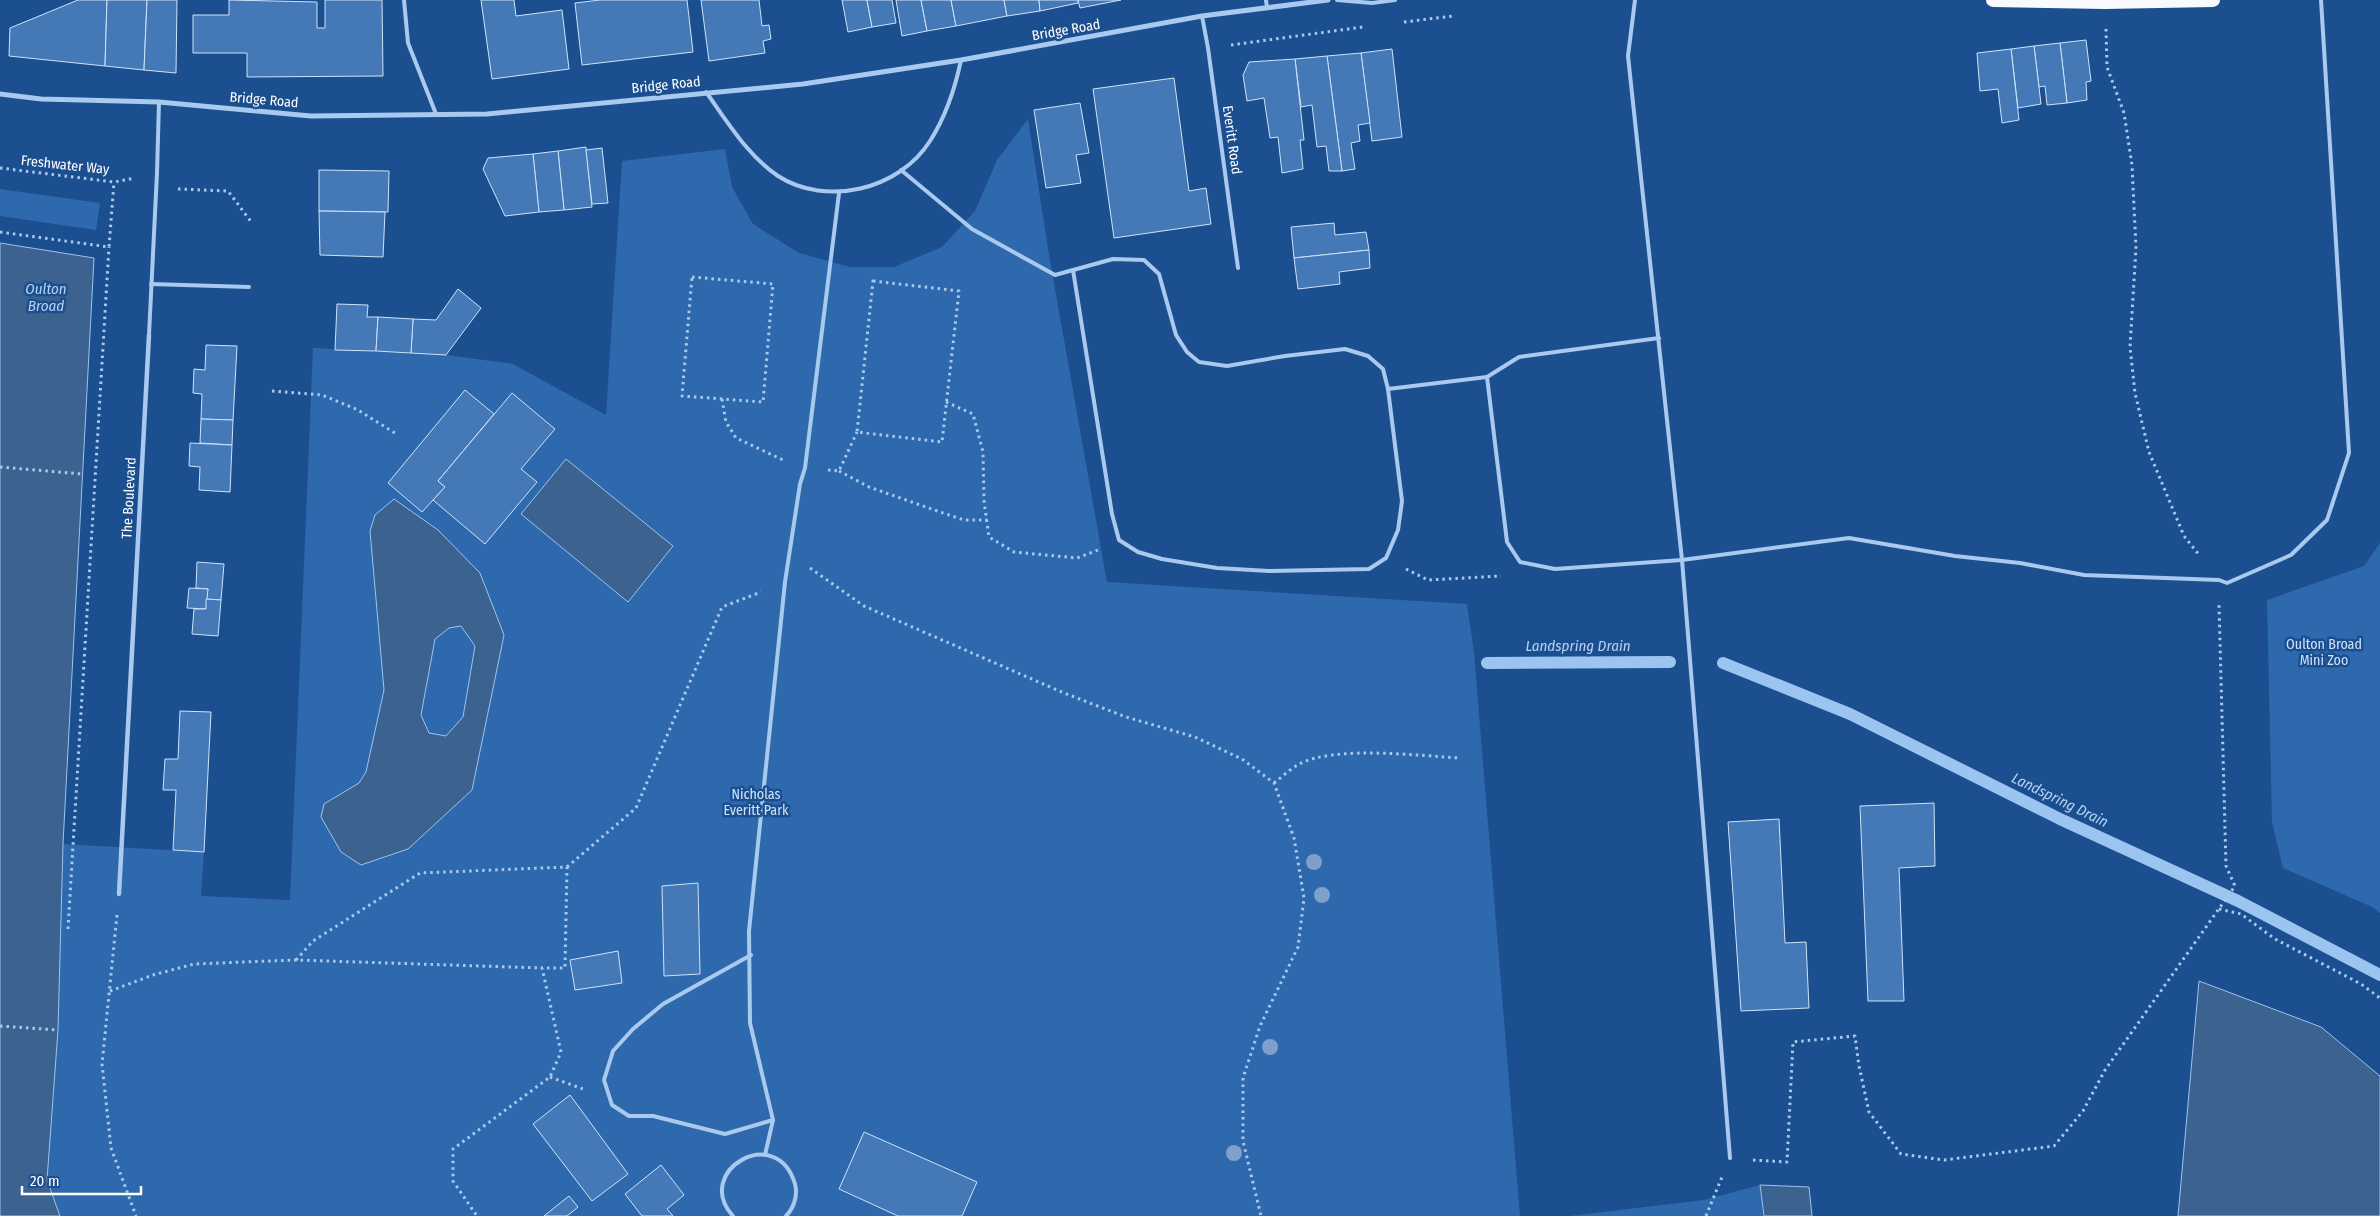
<svg xmlns="http://www.w3.org/2000/svg" width="2380" height="1216" viewBox="0 0 2380 1216" font-family="'Fira Sans Condensed',sans-serif">
  <style>
    .green { fill: #2e69ad }
    .water { fill: #3c6290; stroke: #9cc4f0; fill-rule: evenodd }
    .lines { fill: none; stroke-linecap: round; stroke-linejoin: round }
    .stream { stroke: #9cc4f0; stroke-width: 12 }
    .building { fill: #4478b7; stroke: #cfe3fa }
    .path { stroke: #a9c9ee; stroke-width: 3; stroke-dasharray: 2.5 4; stroke-linecap: butt }
    .service { stroke: #a9c9ee; stroke-width: 4 }
    .pedestrian { stroke: #a9c9ee; stroke-width: 4.5 }
    .minor { stroke: #a9c9ee; stroke-width: 5 }
    .trunk { stroke: #f8faff; stroke-width: 14 }
    .service-bridge { stroke: #a9c9ee; stroke-width: 4 }
    .tree { fill: #7ea0ca }
    .labels { text-anchor: middle; dominant-baseline: central; stroke-width: 5; stroke-linejoin: round; paint-order: stroke }
    .street-label { font-size: 14px; fill: #fff; stroke: #1b4f8f }
    .park-label { font-size: 14px; fill: #cfe3fa; stroke: #1b4f8f }
    .water-label { font-size: 15px; font-style: italic; fill: #b5d3f5; stroke: #1b4f8f }
  </style>
  <rect width="100%" height="100%" fill="#1b4f8f"/>
  <g class="green">
    <polygon points="1028,119 1049,255 1107,582 1467,604 1474,652 1520,1216 60,1216 47,1180 63,844 204,852 201,896 290,900 313,348 446,355 513,364 606,415 622,161 725,149 732,187 753,224 799,253 850,267 894,267 942,247 975,211 997,160"/>
    <polygon points="0,189 100,203 96,230 0,216"/>
    <polygon points="2380,543 2380,913 2372,907 2283,868 2272,822 2267,600 2364,566"/>
    <polygon points="1760,1185 1763,1216 1569,1216 1704,1200"/>
  </g>
  <g class="water">
    <polygon points="0,243 94,258 63,844 58,1030 47,1180 60,1216 0,1216"/>
    <polygon points="566,459 673,546 628,602 521,514"/>
    <path d="M 394,499 L 438,530 L 480,573 L 504,635 L 472,790 L 408,849 L 361,865 L 341,852 L 321,817 L 324,804 L 359,783 L 366,772 L 384,690 L 370,531 L 375,515 ZM 461,626 L 475,646 L 463,717 L 446,736 L 429,733 L 421,715 L 435,639 L 449,628 Z"/>
    <polygon points="2199,981 2321,1027 2380,1076 2380,1216 2178,1216"/>
    <polygon points="1760,1185 1809,1187 1812,1216 1764,1216"/>
  </g>
  <g class="lines">
    <g class="stream">
      <polyline points="1487,663 1670,662"/>
      <polyline points="1723,663 1850,714 2060,819 2238,901 2380,975"/>
    </g>
  </g>
  <g class="building">
    <polygon points="78,0 107,0 105,66 9,56 10,28"/>
    <polygon points="107,0 147,0 144,70 105,66"/>
    <polygon points="147,0 177,0 176,73 144,70"/>
    <polygon points="229,0 317,2 317,28 325,28 325,0 382,0 383,76 247,77 247,53 193,53 193,15 229,15"/>
    <polygon points="481,0 514,0 516,16 562,10 569,69 492,79"/>
    <polygon points="600,0 687,0 693,52 582,65 575,3"/>
    <polygon points="701,0 759,0 762,26 769,25 771,39 763,41 765,53 709,61"/>
    <polygon points="842,0 867,0 872,27 848,32"/>
    <polygon points="867,0 892,0 896,23 872,27"/>
    <polygon points="896,0 921,0 927,31 902,36"/>
    <polygon points="921,0 951,0 956,26 927,31"/>
    <polygon points="951,0 1004,0 1007,16 956,26"/>
    <polygon points="1004,0 1039,0 1040,11 1007,16"/>
    <polygon points="1039,0 1078,0 1078,3 1040,11"/>
    <polygon points="1078,0 1121,0 1080,8"/>
    <polygon points="2086,40 2091,81 2086,82 2087,100 2067,103 2060,43"/>
    <polygon points="2060,43 2067,103 2047,105 2045,86 2039,87 2034,46"/>
    <polygon points="2034,46 2041,104 2018,108 2011,49"/>
    <polygon points="1392,49 1402,137 1372,141 1361,53"/>
    <polygon points="2011,49 2019,120 2002,123 1998,89 1980,91 1977,53"/>
    <polygon points="1361,53 1370,123 1358,125 1360,141 1351,143 1355,169 1342,171 1327,56"/>
    <polygon points="1327,56 1342,171 1329,171 1326,146 1317,147 1312,105 1301,107 1295,59"/>
    <polygon points="1295,59 1304,140 1300,140 1303,169 1282,173 1278,137 1270,138 1264,98 1247,101 1243,75 1249,62"/>
    <polygon points="1174,78 1189,191 1206,188 1211,224 1114,238 1093,89"/>
    <polygon points="1080,103 1089,153 1076,155 1081,183 1046,188 1034,110"/>
    <polygon points="586,147 592,207 564,210 558,151"/>
    <polygon points="602,148 608,203 592,204 586,150"/>
    <polygon points="558,151 564,210 539,212 533,154"/>
    <polygon points="533,154 539,212 505,216 483,169 488,158"/>
    <polygon points="319,170 389,171 388,212 319,211"/>
    <polygon points="319,211 385,212 383,257 320,255"/>
    <polygon points="1334,223 1335,235 1366,232 1369,250 1294,258 1291,227"/>
    <polygon points="1369,250 1370,268 1339,272 1340,284 1298,289 1294,258"/>
    <polygon points="458,289 481,308 446,355 411,353 413,319 436,320"/>
    <polygon points="337,304 368,305 367,317 378,317 376,351 335,350"/>
    <polygon points="378,317 413,319 411,353 376,351"/>
    <polygon points="206,345 237,346 233,420 201,419 202,394 193,393 194,369 205,370"/>
    <polygon points="465,390 494,414 438,481 445,487 422,512 388,483"/>
    <polygon points="512,393 555,429 521,469 537,482 485,544 433,500 445,487 438,481"/>
    <polygon points="201,419 233,420 232,445 200,443"/>
    <polygon points="190,443 232,445 230,492 199,490 200,467 189,466"/>
    <polygon points="197,562 224,564 221,600 206,599 208,589 196,588"/>
    <polygon points="189,588 208,589 206,609 187,608"/>
    <polygon points="206,599 221,600 218,636 192,634 194,609 206,609"/>
    <polygon points="180,711 211,712 204,852 173,850 176,790 163,790 165,759 178,759"/>
    <polygon points="1934,803 1935,866 1899,868 1904,1001 1868,1001 1860,806"/>
    <polygon points="1779,819 1785,943 1806,942 1809,1008 1741,1011 1728,822"/>
    <polygon points="698,883 700,974 664,976 662,886"/>
    <polygon points="618,951 622,983 575,990 570,960"/>
    <polygon points="570,1095 628,1174 592,1201 533,1124"/>
    <polygon points="864,1132 977,1182 962,1216 898,1216 839,1189"/>
    <polygon points="661,1165 684,1195 667,1209 673,1216 642,1216 625,1194"/>
    <polygon points="569,1196 578,1207 567,1216 544,1216"/>
  </g>
  <g class="lines">
    <g class="path">
      <polyline points="1404,22 1453,16"/>
      <polyline points="2106,29 2107,67 2124,113 2132,165 2136,248 2130,347 2135,393 2149,452 2184,536 2200,556"/>
      <polyline points="1231,45 1363,27"/>
      <polyline points="0,168 114,182 135,178"/>
      <polyline points="178,189 228,191 252,223"/>
      <polyline points="0,232 109,247 114,182"/>
      <polygon points="692,277 773,284 763,402 682,396"/>
      <polygon points="873,281 959,291 942,442 857,432"/>
      <polyline points="272,391 322,395 358,410 398,435"/>
      <polyline points="722,399 726,422 736,438 783,460"/>
      <polyline points="946,402 973,414 983,452 984,501 989,537 1014,552 1077,558 1098,550"/>
      <polyline points="0,467 82,474"/>
      <polyline points="828,470 839,471 857,432"/>
      <polyline points="839,471 869,487 943,513 964,520 987,520"/>
      <polyline points="810,568 864,606 1064,693 1126,717 1195,737 1242,759 1274,783 1294,838 1304,898 1298,947 1260,1026 1243,1078 1243,1141 1261,1216"/>
      <polyline points="1406,569 1428,580 1501,576"/>
      <path d="M 1274,783 C 1282,777 1290,769 1299,764 C 1336,745 1419,756 1461,758"/>
      <polyline points="567,867 636,808 722,607 761,592"/>
      <polyline points="2219,909 2241,914 2275,939 2361,984 2380,998"/>
      <polyline points="117,915 102,1064 111,1148 136,1216"/>
      <polyline points="68,929 109,247"/>
      <polyline points="296,960 313,941 420,873 567,867 565,968 542,968 561,1052 550,1077 453,1149 453,1181 477,1216"/>
      <polyline points="110,991 153,975 194,964 296,960 542,968"/>
      <polyline points="0,1026 58,1030"/>
      <polyline points="550,1077 583,1089"/>
      <polyline points="1753,1160 1787,1162 1793,1042 1855,1036 1859,1066 1869,1112 1901,1154 1944,1160 2054,1146 2083,1111 2105,1070 2235,886 2226,866 2219,604"/>
      <polyline points="1706,1216 1722,1177"/>
    </g>
    <g class="service">
      <polyline points="404,0 408,43 436,114"/>
      <polyline points="1266,0 1267,8"/>
      <polyline points="1337,0 1372,3 1395,0"/>
      <polyline points="1635,0 1628,56 1682,560 1730,1158"/>
      <polyline points="1202,16 1208,48 1238,268"/>
      <path d="M 706,92 C 727,121 747,155 778,176 C 826,207 899,190 930,141 C 946,116 955,89 961,60"/>
      <polyline points="901,170 972,229 1055,275 1113,259 1144,260 1159,274 1176,335 1187,352 1199,362 1227,366 1285,356 1345,349 1368,356 1383,369 1388,389 1487,377 1519,357 1659,338"/>
      <polyline points="1073,270 1112,514 1119,540 1138,552 1162,559 1217,568 1269,571 1369,569 1386,558 1398,530 1402,501 1388,389"/>
      <polyline points="151,284 249,287"/>
      <polyline points="149,335 157,173 159,102"/>
      <polyline points="1487,377 1507,542 1520,562 1555,569 1682,560 1849,538 1955,556 2020,563 2084,575 2219,580 2227,583 2291,555 2327,520 2349,453 2321,0"/>
      <polyline points="751,955 663,1004 633,1029 613,1051 604,1080 612,1105 629,1116 653,1116 725,1134 773,1120"/>
      <path d="M 733,1216 C 692,1171 777,1122 795,1184 C 798,1195 794,1208 786,1216"/>
    </g>
    <polyline class="pedestrian" points="119,894 149,335"/>
    <polyline class="minor" points="0,94 41,99 159,102 311,116 487,114 803,84 961,60 1202,16 1328,0"/>
    <polyline class="trunk" points="1993,0 2105,2 2213,0"/>
    <polyline class="service-bridge" points="765,1155 773,1120 750,1023 749,931 785,582 800,484 805,468 839,193"/>
  </g>
  <g class="tree">
    <circle cx="1314" cy="862" r="8"/>
    <circle cx="1322" cy="895" r="8"/>
    <circle cx="1270" cy="1047" r="8"/>
    <circle cx="1234" cy="1153" r="8"/>
  </g>
  <g class="labels">
    <g class="street-label">
      <text transform="translate(1066 30) rotate(-10)">Bridge Road</text>
      <text transform="translate(666 85) rotate(-6)">Bridge Road</text>
      <text transform="translate(264 100) rotate(5)">Bridge Road</text>
      <text transform="translate(1232 140) rotate(82)">Everitt Road</text>
      <text transform="translate(65 165) rotate(6)">Freshwater Way</text>
      <text transform="translate(129 498) rotate(-87)">The Boulevard</text>
    </g>
    <g class="park-label">
      <text x="2324" y="644">Oulton Broad<tspan x="2324" dy="16">Mini Zoo</tspan></text>
      <text x="756" y="794">Nicholas<tspan x="756" dy="16">Everitt Park</tspan></text>
    </g>
    <g class="water-label">
      <text x="46" y="289">Oulton<tspan x="46" dy="17">Broad</tspan></text>
      <text x="1578" y="646">Landspring Drain</text>
      <text transform="translate(2060 800) rotate(26)">Landspring Drain</text>
    </g>
  </g>
  <path d="M22 1186v8h119v-8" fill="none" stroke="#ffffff" stroke-width="2.5"/>
  <text x="30" y="1186" font-size="15" fill="#ffffff" stroke="#1b4f8f" stroke-width="4" paint-order="stroke">20 m</text>
</svg>
